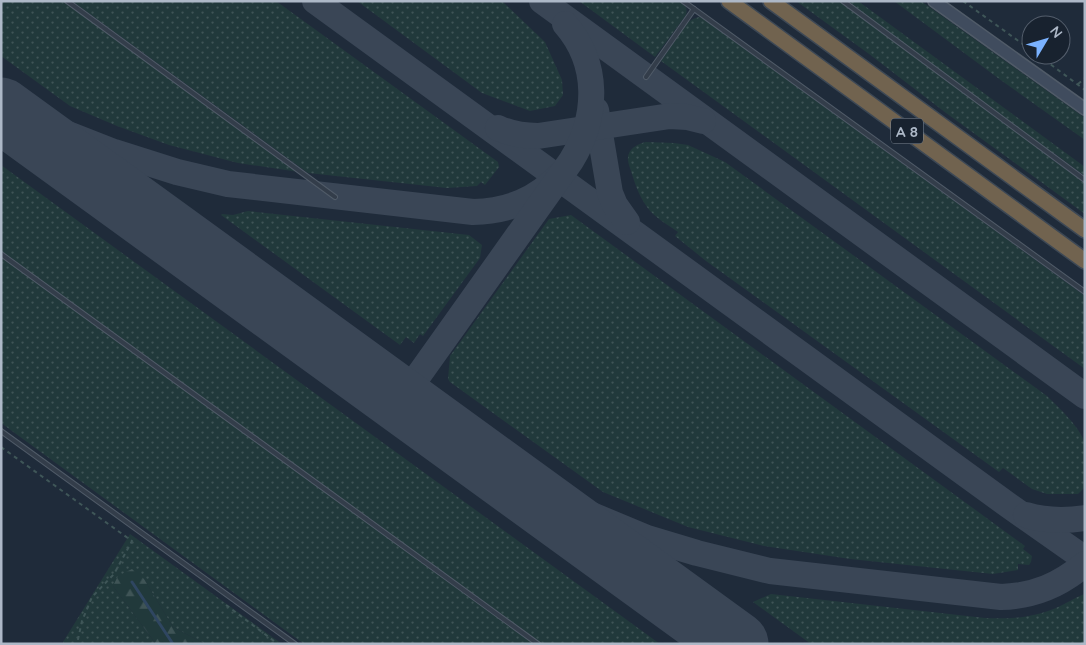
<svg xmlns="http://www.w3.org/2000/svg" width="1086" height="645" viewBox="0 0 1086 645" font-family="Quicksand,sans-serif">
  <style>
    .grass { fill: url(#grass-dots) }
    .forest { fill: url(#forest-firs) }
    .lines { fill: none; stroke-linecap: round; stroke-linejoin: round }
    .stream { stroke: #2f4661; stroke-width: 3 }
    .taxiway { stroke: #3a4656; stroke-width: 26 }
    .runway { stroke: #3a4656; stroke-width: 65 }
    .lane-casing { stroke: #505b68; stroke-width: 6 }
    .secondary-casing { stroke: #505b68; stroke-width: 14 }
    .highway-casing { stroke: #3d4855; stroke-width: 18 }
    .path { stroke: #3f5658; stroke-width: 2; stroke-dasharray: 4 4; stroke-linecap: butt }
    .lane { stroke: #333d4a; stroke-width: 4 }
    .secondary { stroke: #404c5e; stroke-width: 11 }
    .highway { stroke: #71634f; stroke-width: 15 }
    .labels { text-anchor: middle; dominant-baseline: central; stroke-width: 4.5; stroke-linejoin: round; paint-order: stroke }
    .shield { fill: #18222f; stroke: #808b99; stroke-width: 1 }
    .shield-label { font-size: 15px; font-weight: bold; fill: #adb8c7 }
  </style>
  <defs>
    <pattern id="grass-dots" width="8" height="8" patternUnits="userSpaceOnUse" patternTransform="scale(1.25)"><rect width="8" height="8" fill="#21393b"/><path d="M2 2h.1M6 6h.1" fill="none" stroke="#3f5456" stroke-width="1.8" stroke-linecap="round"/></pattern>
    <pattern id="forest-firs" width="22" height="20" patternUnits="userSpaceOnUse" patternTransform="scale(1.25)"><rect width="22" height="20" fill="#21393b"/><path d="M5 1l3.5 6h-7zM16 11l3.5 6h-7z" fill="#3f5456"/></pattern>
  </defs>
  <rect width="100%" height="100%" fill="#1f2b3a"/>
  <g class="grass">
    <polygon points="1,1 63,1 299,172 238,163 169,145 117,126 70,106 1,56"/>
    <polygon points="72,1 276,1 498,162 499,167 485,185 481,182 477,186 447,188 308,173"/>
    <polygon points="357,1 502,1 545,42 562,80 563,95 555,106 530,111 482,93"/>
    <path d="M 579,1 L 679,1 C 685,5 688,8 686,15 L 655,57 Z"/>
    <polygon points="796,1 858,1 1085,167 1085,176 1054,153 1050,158 1085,183 1085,214 946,113 869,54"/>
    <polygon points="894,1 921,1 1085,118 1085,140 1002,81"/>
    <polygon points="699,17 702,18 1085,296 1085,369 661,61 688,22 693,19"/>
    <path d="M 646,142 L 674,143 L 688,145 L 725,162 L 1047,396 C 1058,407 1079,426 1084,441 C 1086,449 1085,477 1085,487 L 1078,494 L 1047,494 L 1032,489 L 1003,468 L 999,472 L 706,261 L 675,236 L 678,232 C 668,225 654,217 647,207 C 639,196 635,184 631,171 C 630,168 628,163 628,160 C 627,149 637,144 646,142 Z"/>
    <polygon points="1,165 660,644 542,644 1,251"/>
    <polygon points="248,211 469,235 482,245 480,258 423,336 420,334 414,343 406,337 400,345 221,215 222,214 233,215"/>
    <polygon points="571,215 1025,546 1023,549 1032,556 1031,562 1029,565 1018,564 1018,570 993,574 850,559 764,546 688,527 603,492 450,382 448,379 450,356 549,219"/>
    <polygon points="1,256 534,644 304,644 1,423"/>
    <polygon points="130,534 282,644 205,644 173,627 144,579 113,586 156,644 64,644 63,642"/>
    <path d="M 771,594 L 985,618 C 1011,619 1032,618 1056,608 C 1066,604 1075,597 1085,594 L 1085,644 L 811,644 L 753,602 Z"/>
  </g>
  <polygon class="forest" points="132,569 144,579 173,627 205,644 156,644 113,586 118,576"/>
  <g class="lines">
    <polyline class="stream" points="132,582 173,644"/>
    <g class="taxiway">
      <polyline points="315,1 1008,505 1085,559"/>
      <polyline points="542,1 1085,396"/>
      <path d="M 1,100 L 63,132 L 114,152 L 177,172 L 228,184 L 473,212 C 509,211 536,200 562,173"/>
      <polyline points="596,110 610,193 615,205 627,222"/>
      <path d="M 498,128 C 511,134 523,136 538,136 L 670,116 L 687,117 L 703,121"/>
      <path d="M 401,400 L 571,161 C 598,117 600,64 565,24"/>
      <path d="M 527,492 L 587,513 L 647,538 L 697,553 L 770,571 L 1001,597 C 1035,596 1059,585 1085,564"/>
      <path d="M 1026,515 C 1046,521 1065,521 1085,518"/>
    </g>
    <polyline class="runway" points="1,110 736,644"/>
    <g class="lane-casing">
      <g id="lane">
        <polyline points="67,1 335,197"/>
        <polyline points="683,1 1085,292"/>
        <polyline points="843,1 1085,180"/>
        <polyline points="646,77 694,9"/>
        <polyline points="1,254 538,644"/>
        <polyline points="1,431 295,644"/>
      </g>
    </g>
    <g class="secondary-casing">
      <polyline id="secondary" points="934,1 1085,109"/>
    </g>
    <g class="highway-casing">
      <g id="highway">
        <polyline points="729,1 1085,261"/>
        <polyline points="771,1 1085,230"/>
      </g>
    </g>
    <g class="path">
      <polyline points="963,1 1031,50"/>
      <polyline points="1038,55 1085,90"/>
      <polyline points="1078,84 1085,78"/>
      <polyline points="1,447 132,541 114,574 92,597 82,621 77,644"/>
      <polyline points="226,605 278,644"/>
    </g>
    <use href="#lane" class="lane"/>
    <use href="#secondary" class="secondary"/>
    <use href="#highway" class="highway"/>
  </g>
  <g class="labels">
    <rect class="shield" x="891" y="118.5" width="32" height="25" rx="4"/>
    <g class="shield-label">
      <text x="907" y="131">A 8</text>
    </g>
  </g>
  <rect width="1086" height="645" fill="none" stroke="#adb8c7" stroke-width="5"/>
  <g transform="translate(1046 40) rotate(52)"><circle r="24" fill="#18222f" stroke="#545e6c"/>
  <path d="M0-4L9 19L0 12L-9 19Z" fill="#7ab2ff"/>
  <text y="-8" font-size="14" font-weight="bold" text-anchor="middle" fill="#adb8c7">N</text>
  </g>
</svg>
